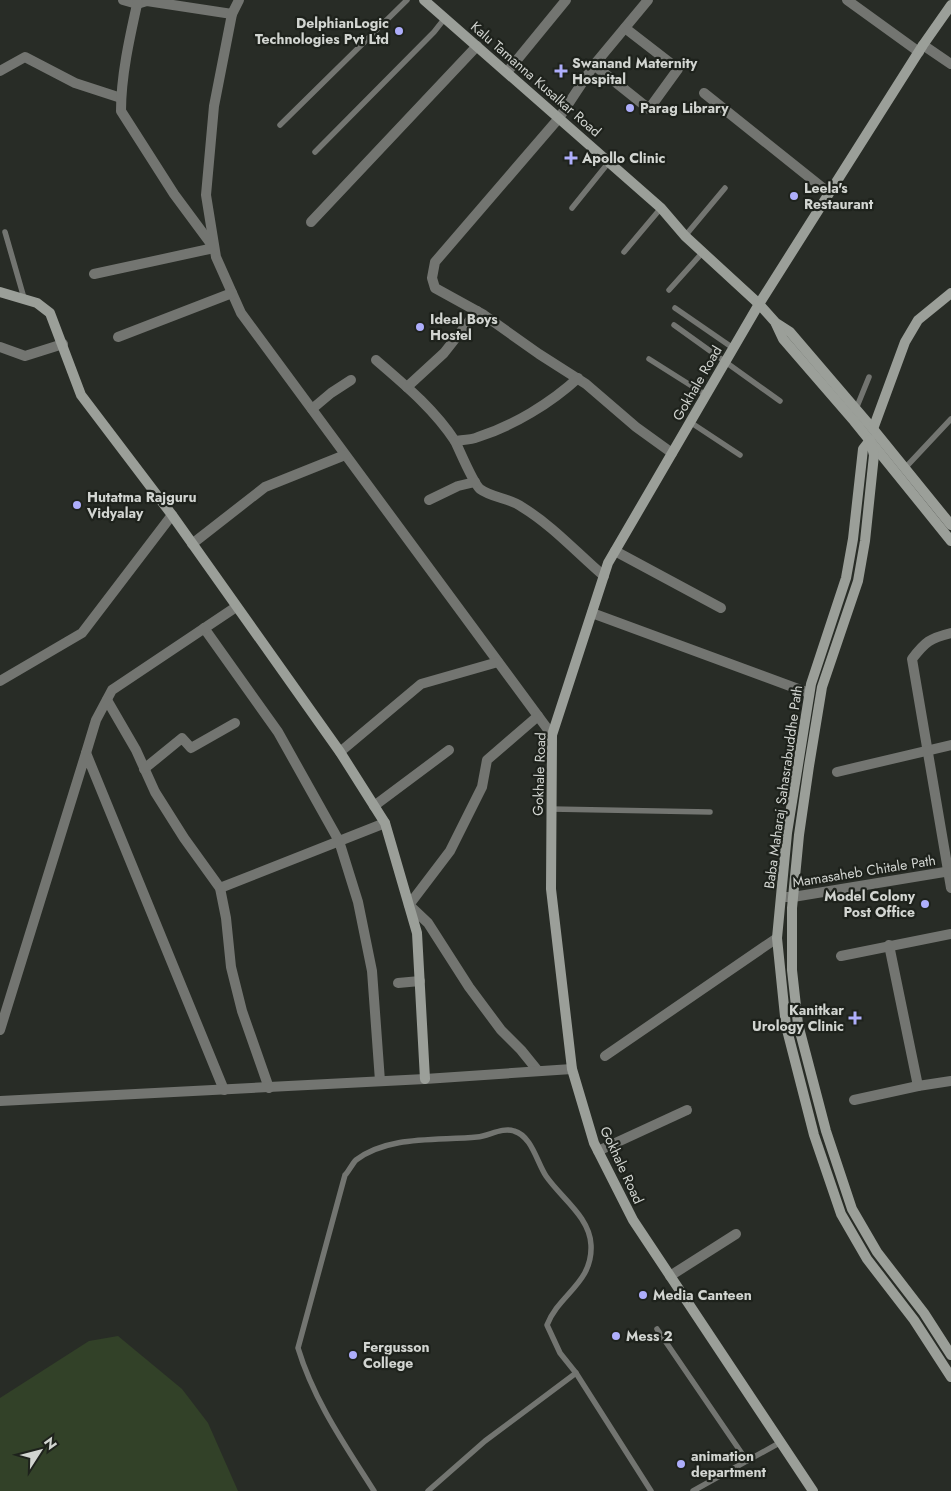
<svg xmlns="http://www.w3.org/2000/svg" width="951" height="1491" viewBox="0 0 951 1491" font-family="Jost,sans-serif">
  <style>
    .green { fill: #324128 }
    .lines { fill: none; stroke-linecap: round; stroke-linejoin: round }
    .lane { stroke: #737571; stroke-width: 5.5 }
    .street { stroke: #737571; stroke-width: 10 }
    .secondary { stroke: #9b9f99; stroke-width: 10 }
    .poi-dot { fill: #aeaefb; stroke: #1e221c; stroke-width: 2 }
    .labels { text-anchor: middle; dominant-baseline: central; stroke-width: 4.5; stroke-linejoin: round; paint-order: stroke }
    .poi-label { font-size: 14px; font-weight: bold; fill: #d2d5d1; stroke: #1e221c; text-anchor: start }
    .street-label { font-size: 14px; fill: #d2d5d1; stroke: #1e221c }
  </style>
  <rect width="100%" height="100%" fill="#282c26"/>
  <polygon class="green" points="118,1336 182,1389 208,1423 238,1491 0,1491 0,1398 89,1341"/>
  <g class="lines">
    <g class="lane">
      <polyline points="280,125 407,0"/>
      <polyline points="315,152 434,32 445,18"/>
      <polyline points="572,208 609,162"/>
      <polyline points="5,232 24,298"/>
      <polyline points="685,236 725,188"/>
      <polyline points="624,252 661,208"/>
      <polyline points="669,290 703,252"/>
      <polyline points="675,308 733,348"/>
      <polyline points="674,325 780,401"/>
      <polyline points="649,359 706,395"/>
      <polyline points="856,409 869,377"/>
      <polyline points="690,422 740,455"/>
      <polyline points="905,468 951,419"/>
      <polyline points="551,809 710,812"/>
      <polyline points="657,1329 747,1461"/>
      <path d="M 374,1491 C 345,1445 314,1401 298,1348 L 345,1175 C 349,1171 352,1164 356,1160 C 389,1135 438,1141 477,1137 C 489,1136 502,1127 514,1131 C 532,1136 537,1163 546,1176 C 561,1198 590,1217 591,1245 C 593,1283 559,1294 547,1325 L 560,1353 L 576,1373 L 651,1491"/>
      <polyline points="428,1491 485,1441 576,1373"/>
      <polyline points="693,1491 781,1442"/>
    </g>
    <g class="street">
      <polyline points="123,0 137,4 147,1 232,14"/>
      <polyline points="239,0 232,14 214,106 206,195 216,257 241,313 552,735"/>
      <polyline points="648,0 594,65 559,118 435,262 432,278 435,288 484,315 539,354 586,384 636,427 672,453"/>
      <polyline points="847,0 919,52"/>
      <polyline points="923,45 951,64"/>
      <polyline points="594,65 649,109 678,69 625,28"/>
      <polyline points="0,71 25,57 75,83 121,98"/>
      <polyline points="507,72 566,0"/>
      <polyline points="704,93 829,193"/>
      <polyline points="311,222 477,46"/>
      <path d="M 94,274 L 214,248 L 174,194 L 121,111 C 121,75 130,36 138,0"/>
      <polyline points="118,337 232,293"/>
      <polyline points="0,347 25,356 63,344"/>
      <path d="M 376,360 C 405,385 434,409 455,441 C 462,440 471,440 478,437 C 513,426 551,403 578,378"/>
      <polyline points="407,387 444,353 477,311"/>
      <polyline points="312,409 331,393 351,380"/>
      <path d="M 455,441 C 460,451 473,483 480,489 C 492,498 510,498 522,507 C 553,526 577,553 604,576"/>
      <polyline points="429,500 458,486 475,482"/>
      <polyline points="192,544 265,487 345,455"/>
      <polyline points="615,551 721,608"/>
      <polyline points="592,613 809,693"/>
      <polyline points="204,628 278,732 339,841 358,902 372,971 380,1081"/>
      <path d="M 951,633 C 930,638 925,642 912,659 L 951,888"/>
      <polyline points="0,681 82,633 172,515"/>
      <polyline points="107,700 136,750 155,792 184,838 220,888 226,918 231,967 242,1011 269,1088"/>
      <polyline points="340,752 421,684 498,662"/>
      <polyline points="86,753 96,720 112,690 236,607"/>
      <polyline points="144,769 182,738 191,748 235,723"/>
      <polyline points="837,772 951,745"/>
      <polyline points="374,806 449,750"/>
      <polyline points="220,888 385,823"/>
      <polyline points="784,897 793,897 951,871"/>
      <polyline points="889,945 918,1086"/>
      <polyline points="841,956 951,934"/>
      <polyline points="398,983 420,981"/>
      <polyline points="0,1030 86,753 224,1090"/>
      <polyline points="605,1056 777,938"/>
      <polyline points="538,1071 521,1050 501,1030 469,987 428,923 409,905 450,851 482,787 487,760 538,716"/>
      <polyline points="854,1100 918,1086 951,1081"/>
      <polyline points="0,1101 425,1079 572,1069"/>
      <polyline points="598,1151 687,1110"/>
      <polyline points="670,1276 736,1234"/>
    </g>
    <g class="secondary">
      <polyline points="424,0 661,208 685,236 759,304 776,323 790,332 873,429 951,525"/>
      <polyline points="0,292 37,303 50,313 81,395 172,515 340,752 385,823 417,933 425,1079"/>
      <polyline points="776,324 783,339 854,421 951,541"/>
      <polyline points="873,429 905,342 918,320 951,293"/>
      <polyline points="870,440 863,449 853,539 846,578 811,684 787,833 777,938 786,1026 814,1135 841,1214 867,1259 914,1320 951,1377"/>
      <polyline points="870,440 874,455 865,541 858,581 822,687 809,766 799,835 792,908 792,970 798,1024 826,1131 852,1209 877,1252 924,1313 951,1355"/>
      <polyline points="813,1491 633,1220 594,1143 572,1069 551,889 552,735 608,563 759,304 923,45 951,5"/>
    </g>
  </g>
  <g class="poi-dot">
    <circle cx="399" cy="31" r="5"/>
    <path d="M558.5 63.5h5v5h5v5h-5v5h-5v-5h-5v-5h5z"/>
    <circle cx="630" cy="108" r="5"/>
    <path d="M568.5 150.5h5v5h5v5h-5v5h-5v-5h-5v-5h5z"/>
    <circle cx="794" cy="196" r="5"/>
    <circle cx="420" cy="327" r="5"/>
    <circle cx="77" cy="505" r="5"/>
    <circle cx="925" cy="904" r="5"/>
    <path d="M852.5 1010.5h5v5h5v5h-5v5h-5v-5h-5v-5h5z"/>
    <circle cx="643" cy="1295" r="5"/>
    <circle cx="616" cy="1336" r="5"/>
    <circle cx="353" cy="1355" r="5"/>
    <circle cx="681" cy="1464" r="5"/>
  </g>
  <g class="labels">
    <g class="poi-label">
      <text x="389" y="23" text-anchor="end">DelphianLogic<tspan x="389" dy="16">Technologies Pvt Ltd</tspan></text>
      <text x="572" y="63">Swanand Maternity<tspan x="572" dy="16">Hospital</tspan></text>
      <text x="640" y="108">Parag Library</text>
      <text x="582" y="158">Apollo Clinic</text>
      <text x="804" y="188">Leela's<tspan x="804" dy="16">Restaurant</tspan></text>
      <text x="430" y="319">Ideal Boys<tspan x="430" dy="16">Hostel</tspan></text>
      <text x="87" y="497">Hutatma Rajguru<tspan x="87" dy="16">Vidyalay</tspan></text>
      <text x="915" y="896" text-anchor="end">Model Colony<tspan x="915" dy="16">Post Office</tspan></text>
      <text x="844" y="1010" text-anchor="end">Kanitkar<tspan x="844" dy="16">Urology Clinic</tspan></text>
      <text x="653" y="1295">Media Canteen</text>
      <text x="626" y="1336">Mess 2</text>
      <text x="363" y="1347">Fergusson<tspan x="363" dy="16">College</tspan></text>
      <text x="691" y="1456">animation<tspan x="691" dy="16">department</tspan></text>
    </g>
    <g class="street-label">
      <text transform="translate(536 79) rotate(41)">Kalu Tamanna Kusalkar Road</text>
      <text transform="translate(697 383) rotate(-60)">Gokhale Road</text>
      <text transform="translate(539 774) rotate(-88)">Gokhale Road</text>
      <text transform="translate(783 787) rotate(-82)">Baba Maharaj Sahasrabuddhe Path</text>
      <text transform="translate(864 871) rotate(-9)">Mamasaheb Chitale Path</text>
      <text transform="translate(622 1165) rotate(65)">Gokhale Road</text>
    </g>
  </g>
  <g transform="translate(40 1451) rotate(54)" stroke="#1e221c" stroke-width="4" paint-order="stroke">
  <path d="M0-4L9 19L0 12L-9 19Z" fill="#d2d5d1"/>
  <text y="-8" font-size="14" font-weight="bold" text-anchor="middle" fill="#d2d5d1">N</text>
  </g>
</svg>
